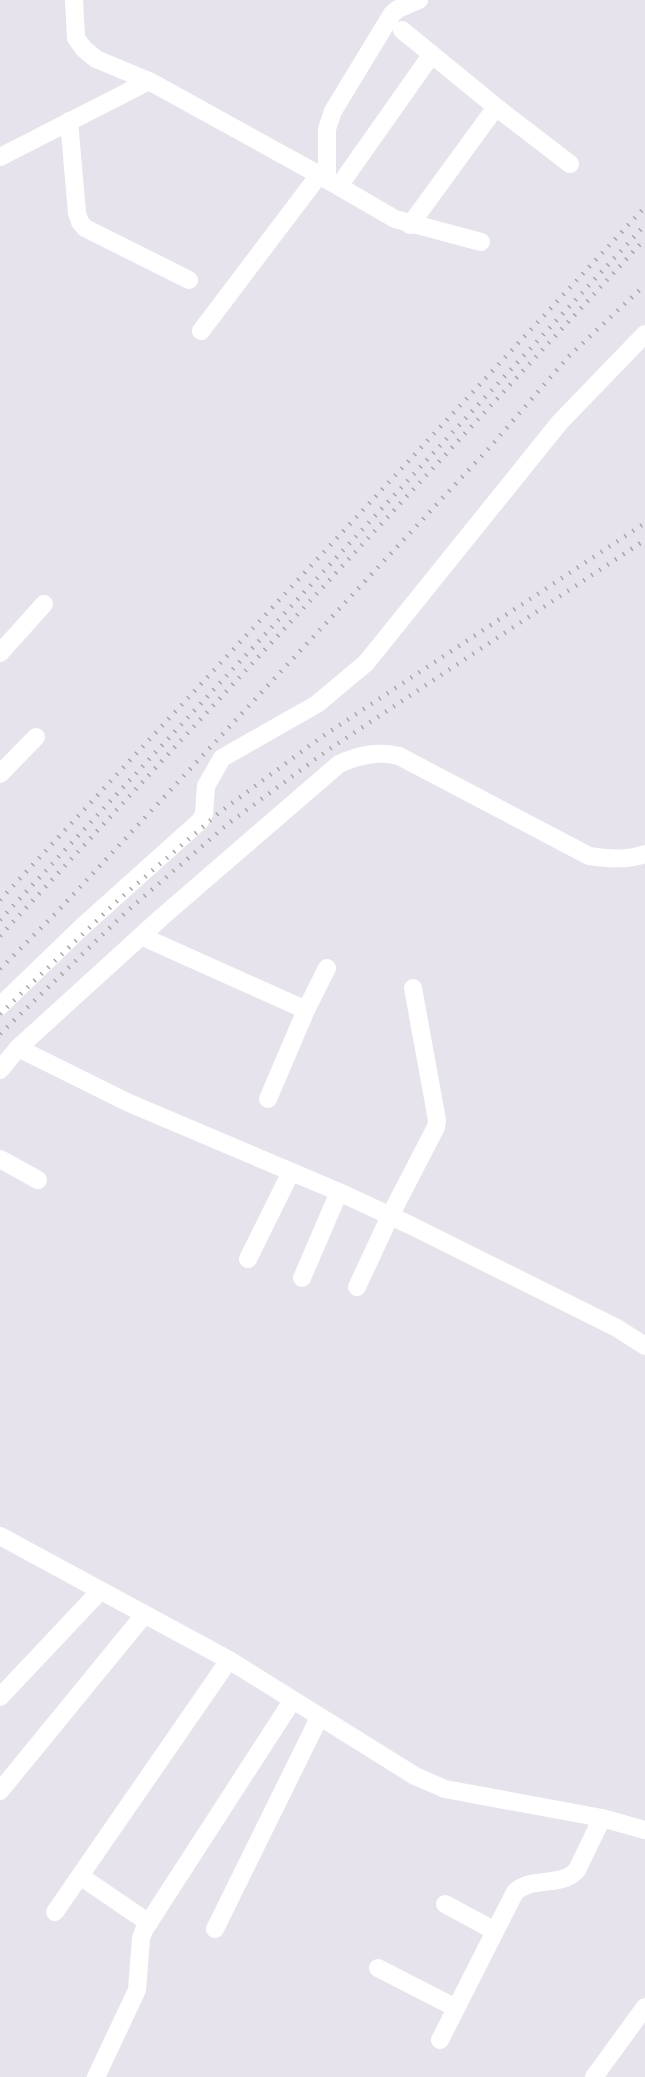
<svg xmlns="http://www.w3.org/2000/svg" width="645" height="2077" viewBox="0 0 645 2077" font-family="'Fira Sans',sans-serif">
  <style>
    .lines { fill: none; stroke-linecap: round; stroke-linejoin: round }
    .minor { stroke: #fff; stroke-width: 18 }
    .rail { stroke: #a6a7a4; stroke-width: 4.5; stroke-dasharray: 1.5 8; stroke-linecap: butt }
  </style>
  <rect width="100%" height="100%" fill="#e7e3ed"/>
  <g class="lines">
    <g class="minor">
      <polyline points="74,0 76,38 84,49 96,59 149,81 314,172 395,219 481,242"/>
      <polyline points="402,30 496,107 570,164"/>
      <polyline points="69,121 77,213 80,222 85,228 189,280"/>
      <polyline points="0,157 149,81"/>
      <polyline points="327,180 327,129 333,111 392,14 398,9 419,0"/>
      <polyline points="339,186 432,54"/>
      <polyline points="410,225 496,107"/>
      <polyline points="201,331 319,175"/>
      <polyline points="0,653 44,604"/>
      <polyline points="0,774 36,737"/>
      <polyline points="141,936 306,1010"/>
      <polyline points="0,1006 83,926 200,821 204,814 206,786 222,758 317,704 366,663 560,422 645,334"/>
      <polyline points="18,1048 129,1103 339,1192 412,1226 617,1328 645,1346"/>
      <path d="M 0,1070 L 18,1048 L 163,916 L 339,764 C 359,755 377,751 399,756 L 589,856 C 609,859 626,860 645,854"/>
      <polyline points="268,1099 306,1010 327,968"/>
      <polyline points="0,1159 38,1180"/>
      <polyline points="248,1259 291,1172"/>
      <polyline points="302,1278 339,1192"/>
      <polyline points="357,1287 390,1216 436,1127 437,1120 413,988"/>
      <polyline points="0,1536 229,1660 415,1776 445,1789 602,1818 645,1830"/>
      <polyline points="0,1697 100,1591"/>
      <polyline points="0,1791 144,1615"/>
      <polyline points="80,1876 149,1923"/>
      <polyline points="445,1904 495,1931"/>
      <polyline points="55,1912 229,1660"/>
      <polyline points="215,1929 319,1718"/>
      <polyline points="378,1968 456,2008"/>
      <path d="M 440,2040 L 515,1892 C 532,1876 561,1888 577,1870 L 602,1818"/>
      <polyline points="96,2077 137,1990 141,1938 144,1930 292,1701"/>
      <polyline points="594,2077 645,2007"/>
    </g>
    <g class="rail">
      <polyline points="0,900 645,207"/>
      <polyline points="0,920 645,225"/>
      <polyline points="0,936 645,239"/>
      <polyline points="0,969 56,913 491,446 568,357 645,285"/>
      <polyline points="0,1014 116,902 220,812 320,738 645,523"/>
      <polyline points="0,1034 126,912 229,823 328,750 645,540"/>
    </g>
  </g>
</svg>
